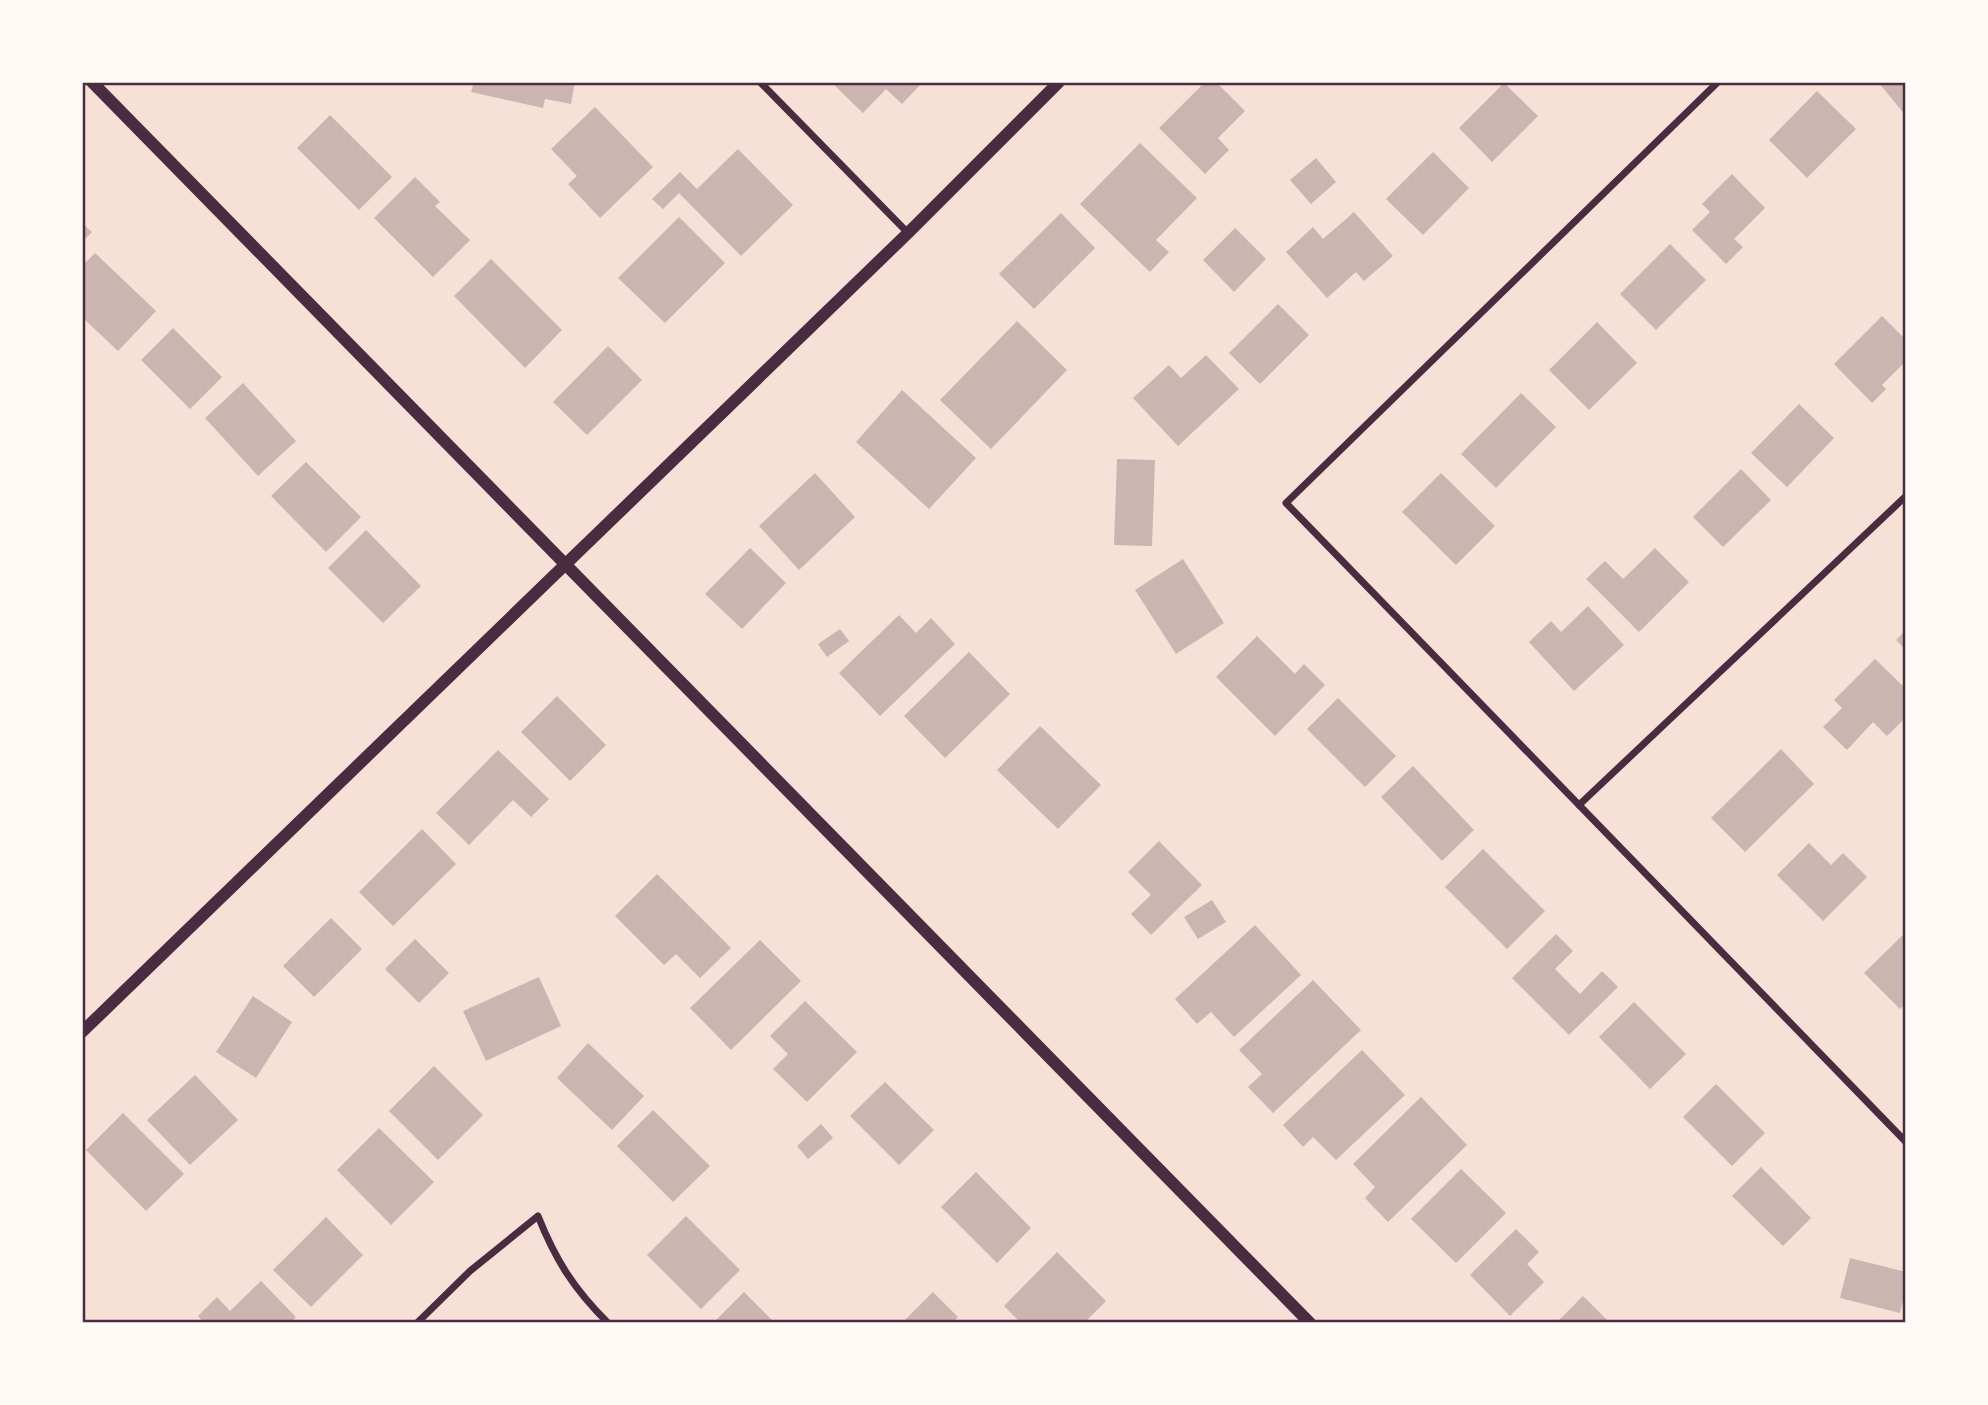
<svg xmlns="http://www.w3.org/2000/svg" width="1988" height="1405" viewBox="0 0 1988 1405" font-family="'DM Sans',sans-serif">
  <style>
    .building { fill: #ccb4b1 }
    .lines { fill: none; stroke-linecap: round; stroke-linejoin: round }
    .minor { stroke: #4a2c40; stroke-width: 7 }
    .tertiary { stroke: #4a2c40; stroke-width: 12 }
    .neatline { fill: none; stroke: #4a2c40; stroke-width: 2.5 }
  </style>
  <rect width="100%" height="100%" fill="#f7e1d7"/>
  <g class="building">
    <polygon points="474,82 575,82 571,104 545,99 543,108 471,92"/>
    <polygon points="831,82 923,82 902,104 886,89 863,113"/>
    <polygon points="1205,82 1216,82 1245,111 1218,138 1229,150 1205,174 1159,128"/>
    <polygon points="1878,82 1906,82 1906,116"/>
    <polygon points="1504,83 1538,116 1492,162 1459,128"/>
    <polygon points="1817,91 1856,129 1807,178 1769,140"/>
    <polygon points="595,107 653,167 600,218 568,184 577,176 551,149"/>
    <polygon points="330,115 392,177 359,210 297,148"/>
    <polygon points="1140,143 1197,198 1156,240 1169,252 1150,272 1080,204"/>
    <polygon points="738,149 793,205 741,256 679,193 663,209 652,199 680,172 697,189"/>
    <polygon points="1433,152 1469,188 1423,235 1386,199"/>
    <polygon points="1316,158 1336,182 1311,204 1290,180"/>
    <polygon points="1732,174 1765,208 1734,239 1743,247 1726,264 1692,230 1710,212 1702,204"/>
    <polygon points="415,177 440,202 435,206 470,240 433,277 374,218"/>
    <polygon points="1354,212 1393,256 1364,281 1356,272 1327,298 1286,252 1313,227 1323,239"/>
    <polygon points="1061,213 1095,248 1034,309 999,274"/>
    <polygon points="679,217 725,263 665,323 618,278"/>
    <polygon points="82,223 92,232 82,242"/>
    <polygon points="1235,228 1266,259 1234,292 1203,260"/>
    <polygon points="1670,244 1706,280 1656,330 1620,294"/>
    <polygon points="95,253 156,311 118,351 82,317 82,266"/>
    <polygon points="491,259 562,330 525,368 454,296"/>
    <polygon points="1278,304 1309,335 1260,384 1229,353"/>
    <polygon points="1882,316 1906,340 1906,361 1882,385 1886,389 1872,403 1834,364"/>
    <polygon points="1017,321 1067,370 991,449 940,400"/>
    <polygon points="1597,322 1637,363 1589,410 1549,370"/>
    <polygon points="173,328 222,377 190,409 141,360"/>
    <polygon points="608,346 642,380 587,435 553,402"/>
    <polygon points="1206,355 1239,389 1178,446 1133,398 1169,365 1181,378"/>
    <polygon points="243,383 296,441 258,476 205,418"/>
    <polygon points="902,390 976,458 929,509 856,442"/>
    <polygon points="1521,393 1556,427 1496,488 1461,454"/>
    <polygon points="1799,404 1834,438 1787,487 1751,453"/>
    <polygon points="1117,459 1155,460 1152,546 1114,545"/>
    <polygon points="306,462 361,517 326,552 271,496"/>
    <polygon points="1741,469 1771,500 1723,547 1693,517"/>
    <polygon points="815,473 855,517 799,570 759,526"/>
    <polygon points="1441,473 1495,526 1456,565 1402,512"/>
    <polygon points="366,530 421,586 383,623 328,568"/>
    <polygon points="750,548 786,583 742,629 705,594"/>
    <polygon points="1655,548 1689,582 1639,632 1586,579 1605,561 1623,579"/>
    <polygon points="1183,559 1224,623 1176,654 1135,590"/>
    <polygon points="1588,606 1624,645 1574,691 1529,642 1551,621 1561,632"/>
    <polygon points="899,615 916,633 931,618 955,644 880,716 839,673"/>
    <polygon points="840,629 849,641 827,657 818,644"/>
    <polygon points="1906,630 1906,650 1896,640"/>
    <polygon points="1257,636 1295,674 1304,664 1325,685 1275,736 1216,677"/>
    <polygon points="969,652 1010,694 945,758 904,716"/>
    <polygon points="1875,659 1906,689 1906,717 1887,736 1873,722 1847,750 1823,727 1842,708 1834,700"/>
    <polygon points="557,696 606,745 570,781 521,732"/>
    <polygon points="1338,698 1396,756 1365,787 1307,729"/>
    <polygon points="1040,726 1101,785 1058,829 997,770"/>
    <polygon points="1781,749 1814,784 1745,852 1711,818"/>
    <polygon points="498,750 549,799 531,817 513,800 469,845 436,813"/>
    <polygon points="1413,766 1474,830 1442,861 1381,797"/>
    <polygon points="422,829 456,864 393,926 359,892"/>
    <polygon points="1159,841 1202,885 1151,935 1131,914 1151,895 1128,872"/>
    <polygon points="1809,843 1831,865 1843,853 1867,877 1823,921 1777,875"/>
    <polygon points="1483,849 1545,911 1507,949 1445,887"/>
    <polygon points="657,874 731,948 700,978 676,954 664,965 615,916"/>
    <polygon points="1212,900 1226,922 1198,939 1184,917"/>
    <polygon points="331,918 362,949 314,997 283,966"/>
    <polygon points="1255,925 1301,975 1234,1037 1211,1012 1197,1024 1175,999"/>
    <polygon points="1906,932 1906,1003 1900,1009 1864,973"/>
    <polygon points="1556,934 1573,951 1555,969 1580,994 1602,971 1618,987 1569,1035 1512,978"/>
    <polygon points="415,939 449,973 419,1003 385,969"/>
    <polygon points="760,940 801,981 731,1050 690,1008"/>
    <polygon points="539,977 561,1026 486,1061 463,1011"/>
    <polygon points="1313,980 1361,1030 1273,1113 1248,1087 1262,1074 1239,1050"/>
    <polygon points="253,996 292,1022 256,1078 216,1052"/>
    <polygon points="805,1001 857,1052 807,1102 773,1069 788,1054 770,1036"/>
    <polygon points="1634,1002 1686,1054 1650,1089 1599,1037"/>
    <polygon points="588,1043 644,1096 612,1130 557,1078"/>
    <polygon points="1362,1050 1405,1095 1336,1160 1313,1137 1303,1147 1283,1125"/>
    <polygon points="434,1066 483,1115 438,1160 389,1111"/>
    <polygon points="195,1075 238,1120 190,1165 147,1120"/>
    <polygon points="885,1082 934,1130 899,1165 850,1116"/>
    <polygon points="1716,1084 1765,1133 1732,1166 1683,1117"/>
    <polygon points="1421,1097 1467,1145 1388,1222 1365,1198 1375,1187 1353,1164"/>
    <polygon points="653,1110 710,1166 673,1202 617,1146"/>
    <polygon points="123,1113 184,1174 146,1211 86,1150"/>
    <polygon points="821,1124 833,1138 808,1159 797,1146"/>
    <polygon points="379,1128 434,1182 391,1225 337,1170"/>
    <polygon points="1761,1167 1811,1218 1783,1246 1732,1196"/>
    <polygon points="1461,1169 1506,1213 1456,1263 1411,1219"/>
    <polygon points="976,1172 1031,1228 997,1263 941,1207"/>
    <polygon points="686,1216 740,1270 701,1309 647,1255"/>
    <polygon points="326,1217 363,1255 311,1307 273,1270"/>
    <polygon points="1516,1229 1539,1252 1527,1264 1544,1282 1510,1316 1470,1275"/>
    <polygon points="1057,1252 1106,1301 1084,1323 1021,1323 1004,1306"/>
    <polygon points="1850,1258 1906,1272 1906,1289 1900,1313 1840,1298"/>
    <polygon points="261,1281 296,1317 290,1323 204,1323 198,1316 217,1297 230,1311"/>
    <polygon points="744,1292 775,1323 713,1323"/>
    <polygon points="933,1292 958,1317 952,1323 908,1323 905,1320"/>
    <polygon points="1583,1296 1610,1323 1556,1323"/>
  </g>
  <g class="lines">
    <g class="minor">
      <polyline points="760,82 908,233"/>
      <polyline points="1718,82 1286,503 1906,1142"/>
      <polyline points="1579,805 1906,496"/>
      <path d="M 417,1323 L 470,1271 L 538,1216 C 556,1261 574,1289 608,1323"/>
    </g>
    <g class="tertiary">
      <polyline points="92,82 1310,1323"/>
      <polyline points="82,1032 908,233 1059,82"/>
    </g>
  </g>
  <rect width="1988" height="1405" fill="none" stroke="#fffaf5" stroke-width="168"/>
  <rect x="84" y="84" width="1820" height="1237" class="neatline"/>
</svg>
